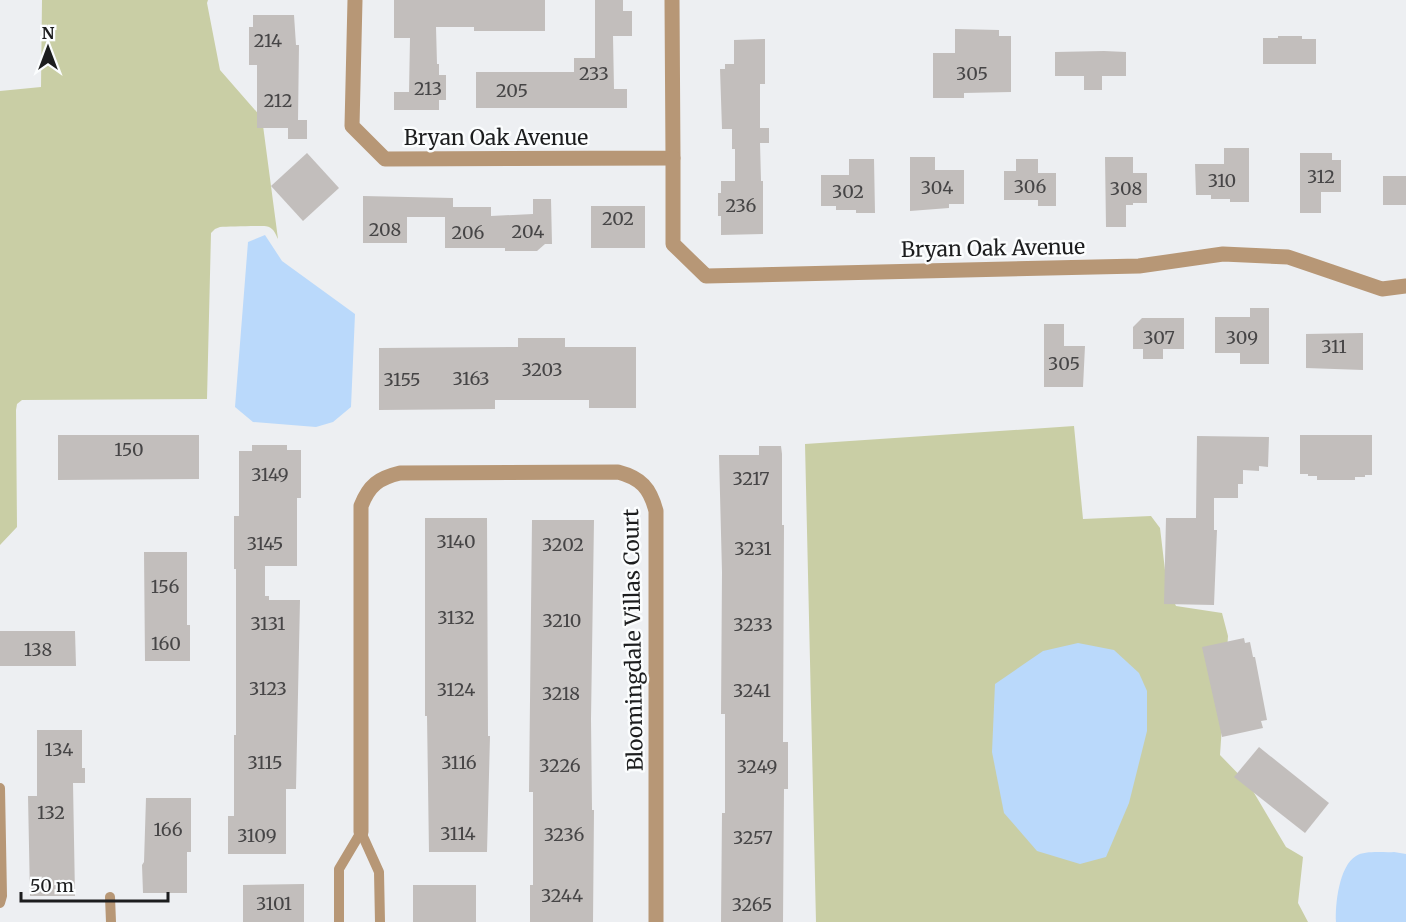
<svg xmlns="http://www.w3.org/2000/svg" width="1406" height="922" viewBox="0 0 1406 922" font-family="Merriweather,serif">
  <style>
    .green { fill: #c9cea5 }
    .water { fill: #bad9fb }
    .building { fill: #c2bebc }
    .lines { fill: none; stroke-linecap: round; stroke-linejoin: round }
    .lane { stroke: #b79776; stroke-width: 10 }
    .street { stroke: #b79776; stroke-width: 15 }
    .labels { text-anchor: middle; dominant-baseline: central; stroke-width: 5; stroke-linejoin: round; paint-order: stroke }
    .number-label { font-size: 18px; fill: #464546 }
    .street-label { font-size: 21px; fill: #1c1d1e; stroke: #fbfdfe }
  </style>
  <rect width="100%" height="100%" fill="#edeff2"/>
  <g class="green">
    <path d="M 42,0 L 208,0 L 207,3 L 220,70 L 262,118 L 278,239 C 276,235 274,229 269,227 C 265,225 228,227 220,227 L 215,229 L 211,233 L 207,399 L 22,400 L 17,404 L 16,410 L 17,527 L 0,545 L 0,91 L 41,87 Z"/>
    <polygon points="1074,426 1083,519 1151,516 1160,528 1167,587 1176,606 1222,613 1228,636 1220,755 1250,786 1286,847 1303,857 1298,903 1308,922 816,922 805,444"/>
  </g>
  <g class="water">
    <polygon points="265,235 282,261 355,314 351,407 333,422 316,427 253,422 235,407 248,242"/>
    <polygon points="1078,643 1114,650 1139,673 1147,691 1147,731 1129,803 1106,857 1080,864 1037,851 1004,813 992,752 995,684 1043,651"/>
    <path d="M 1394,852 L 1406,854 L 1406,922 L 1336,922 C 1335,905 1339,866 1356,856 C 1366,850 1384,853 1394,852 Z"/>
  </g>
  <g class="building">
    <polygon points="394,0 545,0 545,31 474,31 474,27 436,27 437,64 439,64 439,75 446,75 446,100 439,100 439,110 394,110 394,92 409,92 410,38 394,38"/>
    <polygon points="595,0 623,0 623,11 632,11 632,36 613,36 614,89 627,89 627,108 476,108 476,72 574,72 574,58 595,58"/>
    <polygon points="253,15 294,15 296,45 299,45 298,120 307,120 307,139 288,139 288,128 257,128 257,65 249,65 249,27 253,27"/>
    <polygon points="955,29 999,30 999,36 1011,36 1011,92 964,93 964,98 933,98 933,53 955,53"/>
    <polygon points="1278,36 1302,36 1302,39 1316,39 1316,64 1263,64 1263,38 1278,38"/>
    <polygon points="765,39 765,84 760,84 760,128 769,128 769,143 760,143 761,181 763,181 763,234 721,235 721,216 718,216 718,193 721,193 721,181 735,181 735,149 732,149 732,129 722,129 720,69 725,69 725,64 734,64 734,40"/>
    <polygon points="1104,51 1126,52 1126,76 1102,76 1102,90 1084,90 1084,76 1055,76 1055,52"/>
    <polygon points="1224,148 1249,148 1249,202 1230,202 1230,199 1211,199 1211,195 1196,195 1195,164 1224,164"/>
    <polygon points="307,153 339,188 303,221 271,186"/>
    <polygon points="1300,153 1332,153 1332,160 1341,160 1341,192 1321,192 1321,213 1300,213"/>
    <polygon points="910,157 935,157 935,170 964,170 964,204 949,204 949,208 910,211"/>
    <polygon points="1105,157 1133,157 1133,173 1147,173 1147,203 1133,203 1133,205 1126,205 1126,227 1106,227"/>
    <polygon points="849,159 874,159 875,213 856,213 856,210 836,210 836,206 821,206 821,175 849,175"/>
    <polygon points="1016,159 1038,159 1038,173 1056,173 1056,206 1038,206 1038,200 1004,200 1004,171 1016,171"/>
    <rect x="1383" y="176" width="23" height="29"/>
    <polygon points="363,196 453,198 453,207 491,207 491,216 533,214 533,199 551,199 552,244 545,244 537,251 505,251 505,248 445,248 445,217 407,217 407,243 363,243"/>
    <rect x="591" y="206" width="54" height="42"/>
    <polygon points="1250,308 1269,308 1269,364 1240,364 1240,353 1215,353 1215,317 1250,317"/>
    <polygon points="1142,318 1184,318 1184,349 1163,349 1163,359 1143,359 1143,349 1133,349 1133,327"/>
    <polygon points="1044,324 1064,324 1064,346 1085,346 1083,387 1044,387"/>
    <polygon points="1363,333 1363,370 1306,368 1306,334"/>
    <polygon points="518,338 565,338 565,347 636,347 636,408 589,408 589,400 495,400 495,409 379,410 379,348 518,347"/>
    <polygon points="58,435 199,435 199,479 58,480"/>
    <polygon points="1300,435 1372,435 1372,475 1365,475 1365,477 1355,477 1355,480 1317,480 1317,476 1308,476 1308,474 1300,474"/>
    <polygon points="1197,436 1269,437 1268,467 1259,466 1259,471 1243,470 1243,484 1238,484 1238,498 1214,498 1214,530 1217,530 1214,605 1164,604 1166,518 1196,518"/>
    <polygon points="252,445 287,445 287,450 301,450 301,498 297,498 297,566 265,566 265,596 269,596 269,600 300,600 296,789 286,789 286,854 228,854 228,816 234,816 234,735 236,735 236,569 234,569 234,516 239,516 239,451 252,451"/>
    <polygon points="759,446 781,446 782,454 782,525 784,525 783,742 788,742 788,789 784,789 783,922 721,922 722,813 725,813 725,714 721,714 722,572 719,455 759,455"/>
    <polygon points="425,518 487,518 488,736 490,736 487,852 429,852 427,716 425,716"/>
    <polygon points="532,520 594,520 591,719 592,810 594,810 593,922 530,922 530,885 533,885 533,792 529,792"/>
    <polygon points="144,552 187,552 187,625 190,625 190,661 145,661"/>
    <polygon points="0,631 75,631 76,666 0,666"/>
    <polygon points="1244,638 1245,643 1250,642 1253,657 1255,657 1267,720 1261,721 1263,728 1222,737 1202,647"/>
    <polygon points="37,730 82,730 82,768 85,768 85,783 73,783 75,896 30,896 28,796 37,796"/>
    <polygon points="1259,747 1329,803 1305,833 1234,777"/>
    <polygon points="146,798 191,798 191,852 187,852 187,893 143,893 142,865 144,862"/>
    <polygon points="304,884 304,922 243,922 243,885"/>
    <rect x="413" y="885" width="63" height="37"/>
  </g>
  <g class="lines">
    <g class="lane">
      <polyline points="0,788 2,896 0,903"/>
      <polyline points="361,832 379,872 380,922"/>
      <polyline points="110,897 111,922"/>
      <polyline points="339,922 339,869 361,832"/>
    </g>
    <g class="street">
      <polyline points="355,0 352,126 385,159 673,158 672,0"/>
      <polyline points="673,158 673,244 706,276 1139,266 1223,254 1288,257 1382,289 1406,286"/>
      <path d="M 361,832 L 361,506 C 369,485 379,478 400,473 L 618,472 C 641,478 650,488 656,511 L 656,922"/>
    </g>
  </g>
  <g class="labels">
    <g class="number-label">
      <text x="268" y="40">214</text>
      <text x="594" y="73">233</text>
      <text x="972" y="73">305</text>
      <text x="428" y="88">213</text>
      <text x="512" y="90">205</text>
      <text x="278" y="100">212</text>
      <text x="1321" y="176">312</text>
      <text x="1222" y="180">310</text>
      <text x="1030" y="186">306</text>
      <text x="937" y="187">304</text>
      <text x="1126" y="188">308</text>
      <text x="848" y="191">302</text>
      <text x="741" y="205">236</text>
      <text x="618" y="218">202</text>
      <text x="385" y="229">208</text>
      <text x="528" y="231">204</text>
      <text x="468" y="232">206</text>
      <text x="1159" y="337">307</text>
      <text x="1242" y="337">309</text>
      <text x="1334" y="346">311</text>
      <text x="1064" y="363">305</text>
      <text x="542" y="369">3203</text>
      <text x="471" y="378">3163</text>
      <text x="402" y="379">3155</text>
      <text x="129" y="449">150</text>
      <text x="270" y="474">3149</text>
      <text x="751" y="478">3217</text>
      <text x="456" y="541">3140</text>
      <text x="265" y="543">3145</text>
      <text x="563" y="544">3202</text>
      <text x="753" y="548">3231</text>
      <text x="165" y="586">156</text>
      <text x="456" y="617">3132</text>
      <text x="562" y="620">3210</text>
      <text x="268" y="623">3131</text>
      <text x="753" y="624">3233</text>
      <text x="166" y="643">160</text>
      <text x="38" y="649">138</text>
      <text x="268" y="688">3123</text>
      <text x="456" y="689">3124</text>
      <text x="752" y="690">3241</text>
      <text x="561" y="693">3218</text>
      <text x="59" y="749">134</text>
      <text x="265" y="762">3115</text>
      <text x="459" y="762">3116</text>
      <text x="560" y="765">3226</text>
      <text x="757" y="766">3249</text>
      <text x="51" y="812">132</text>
      <text x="168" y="829">166</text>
      <text x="458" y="833">3114</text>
      <text x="564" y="834">3236</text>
      <text x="257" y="835">3109</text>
      <text x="753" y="837">3257</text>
      <text x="562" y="895">3244</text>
      <text x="274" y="903">3101</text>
      <text x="752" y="904">3265</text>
    </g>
    <g class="street-label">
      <text x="496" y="137">Bryan Oak Avenue</text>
      <text transform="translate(993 248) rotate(-1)">Bryan Oak Avenue</text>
      <text transform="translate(633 640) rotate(-91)">Bloomingdale Villas Court</text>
    </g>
  </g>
  <g transform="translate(48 48)" stroke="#fbfdfe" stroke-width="4.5" paint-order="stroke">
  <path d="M0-4.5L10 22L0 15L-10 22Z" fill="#1c1d1e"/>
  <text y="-9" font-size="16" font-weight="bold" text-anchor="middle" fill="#1c1d1e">N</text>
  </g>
  <path d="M21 892v9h147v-9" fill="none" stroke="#1c1d1e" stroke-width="3"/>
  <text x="30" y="892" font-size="18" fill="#1c1d1e" stroke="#fbfdfe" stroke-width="4.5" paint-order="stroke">50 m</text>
</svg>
